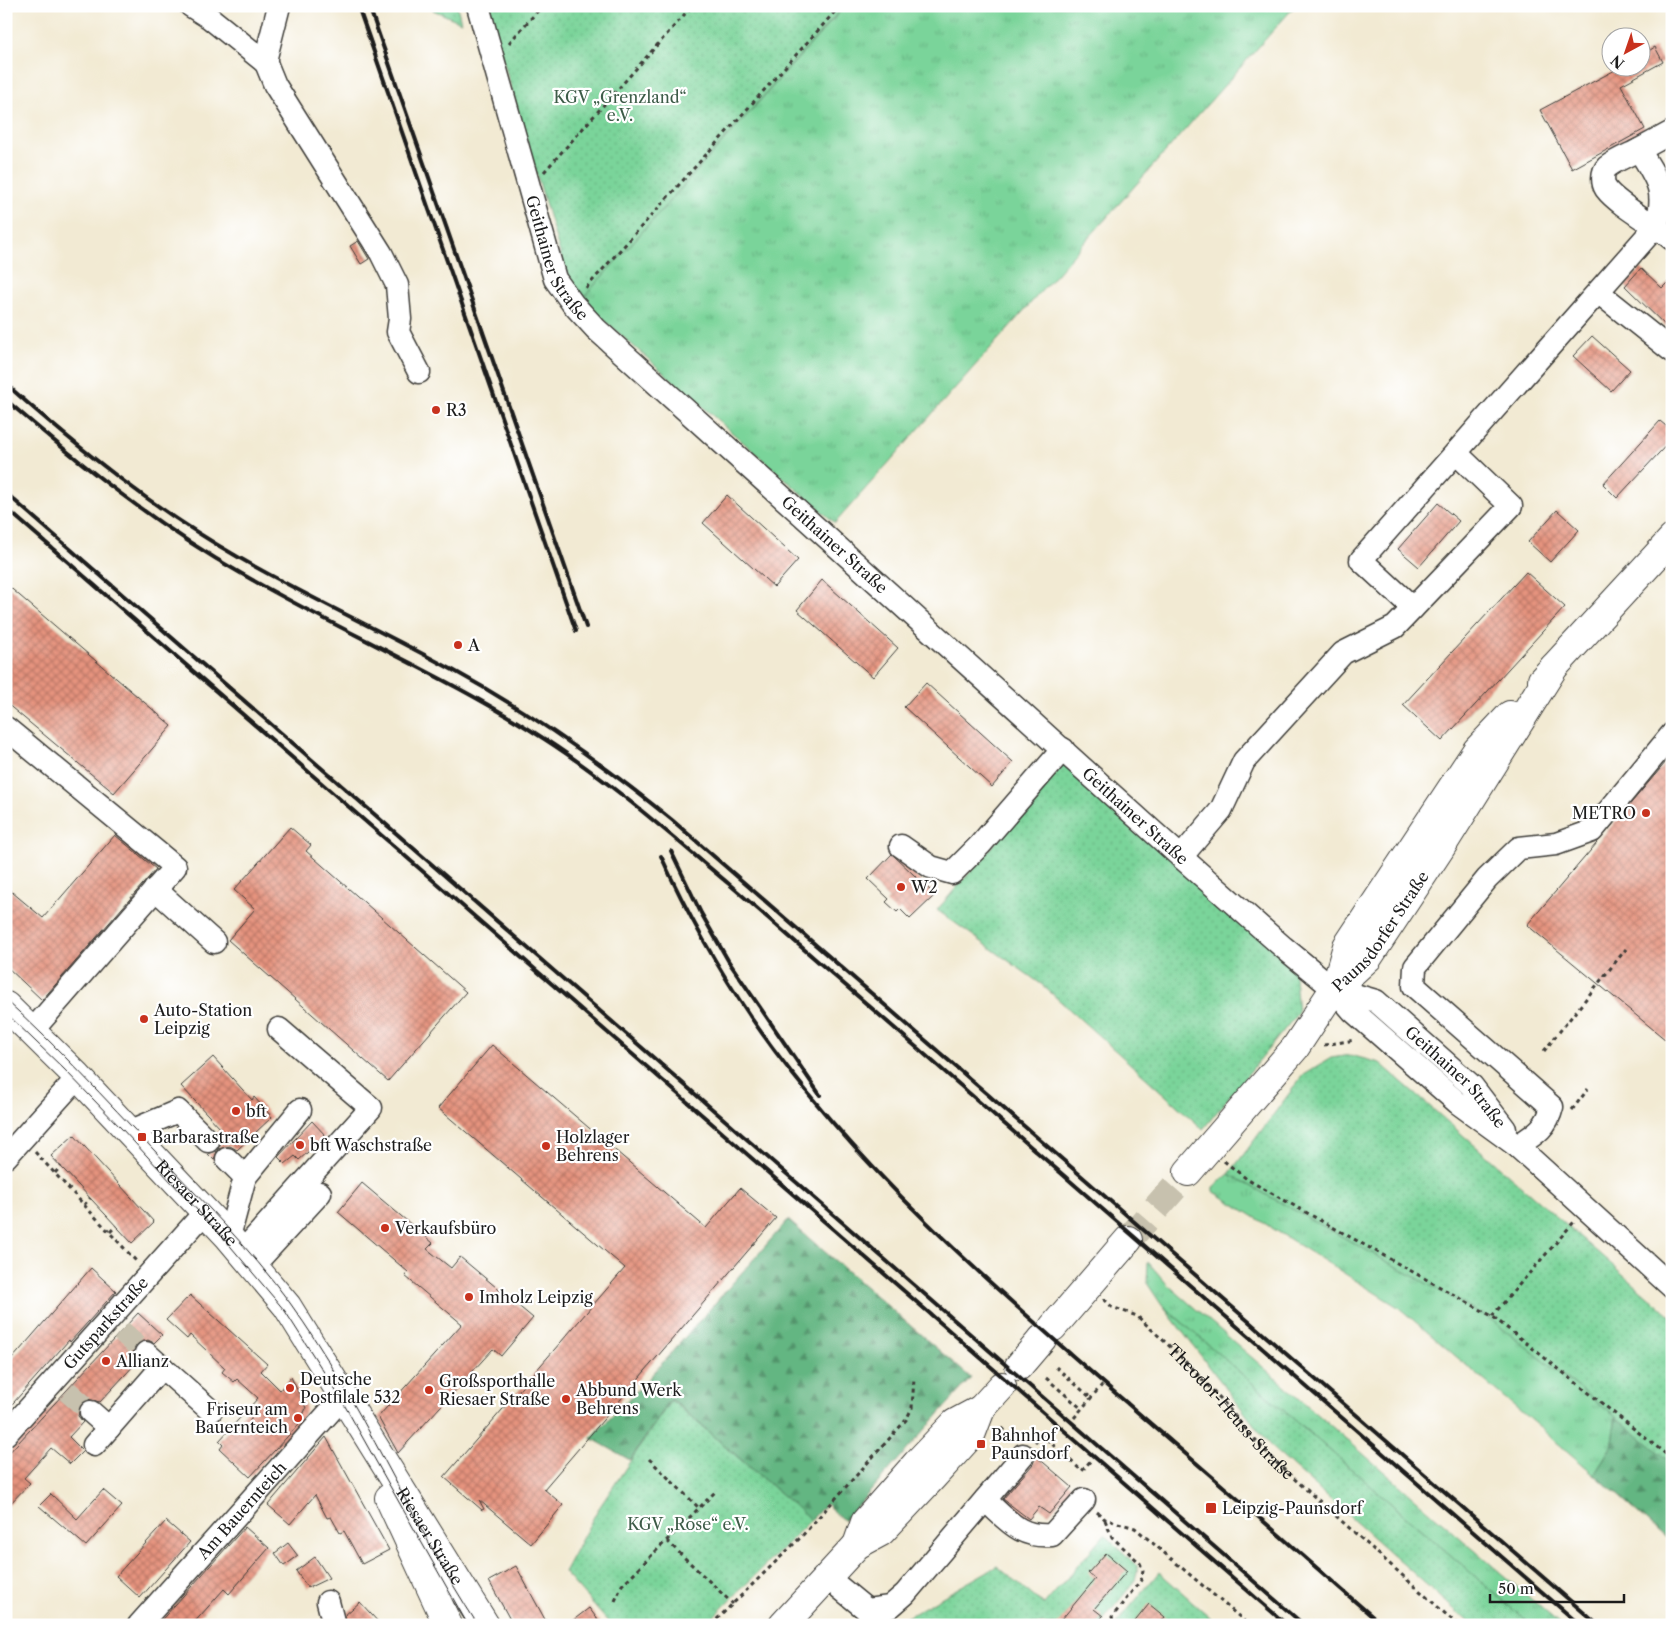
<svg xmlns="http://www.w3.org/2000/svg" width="1678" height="1631" viewBox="0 0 1678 1631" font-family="'Libre Caslon Text',serif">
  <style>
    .grass { fill: url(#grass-tufts); stroke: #4b785b }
    .forest { fill: url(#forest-firs); stroke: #40694f }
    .park { fill: url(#park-dots); stroke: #4b785b }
    .building { fill: url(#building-cross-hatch) }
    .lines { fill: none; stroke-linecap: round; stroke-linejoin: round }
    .minor-tunnel { stroke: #c7c1ae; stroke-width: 22; stroke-dasharray: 22 11; stroke-linecap: butt }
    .major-tunnel { stroke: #c7c1ae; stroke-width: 28; stroke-dasharray: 28 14; stroke-linecap: butt }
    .minor-casing { stroke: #3c3b37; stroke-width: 25 }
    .major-casing { stroke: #3c3b37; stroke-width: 30 }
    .path { stroke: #3c3b37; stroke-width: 3; stroke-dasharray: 4 4; stroke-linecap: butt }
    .minor { stroke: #fff; stroke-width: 22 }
    .major { stroke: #fff; stroke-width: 28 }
    .tram { stroke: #1c1c1c; stroke-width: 1 }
    .rail { stroke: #1c1c1c; stroke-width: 4 }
    .poi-dot { fill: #c8321e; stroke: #fff; stroke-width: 2 }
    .labels { text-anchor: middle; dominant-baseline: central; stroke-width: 4.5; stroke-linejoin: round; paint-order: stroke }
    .park-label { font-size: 16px; fill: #3d5c48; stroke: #fff }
    .street-label { font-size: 16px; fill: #1c1c1c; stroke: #fff }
    .poi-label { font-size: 16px; fill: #1c1c1c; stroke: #fff; text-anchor: start }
  </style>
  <defs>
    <pattern id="grass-tufts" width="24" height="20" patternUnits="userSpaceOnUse" patternTransform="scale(1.25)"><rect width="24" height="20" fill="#7ad49a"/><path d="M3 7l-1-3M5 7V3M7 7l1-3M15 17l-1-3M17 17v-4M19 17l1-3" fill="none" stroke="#69b584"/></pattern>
    <pattern id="forest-firs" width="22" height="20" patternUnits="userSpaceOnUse" patternTransform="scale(1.25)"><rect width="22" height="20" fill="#63b682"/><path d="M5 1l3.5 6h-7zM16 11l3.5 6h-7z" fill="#51936a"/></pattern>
    <pattern id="park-dots" width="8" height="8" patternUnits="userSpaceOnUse" patternTransform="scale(1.25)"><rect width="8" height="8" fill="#7ad49a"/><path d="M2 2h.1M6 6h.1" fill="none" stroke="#69b584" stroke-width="1.8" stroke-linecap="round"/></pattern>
    <pattern id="building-cross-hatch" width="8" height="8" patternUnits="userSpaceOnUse" patternTransform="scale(1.25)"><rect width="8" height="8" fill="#e5937e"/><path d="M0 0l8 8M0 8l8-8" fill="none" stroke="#b97766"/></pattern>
  </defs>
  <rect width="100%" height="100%" fill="#fff"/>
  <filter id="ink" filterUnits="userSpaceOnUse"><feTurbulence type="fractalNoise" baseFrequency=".02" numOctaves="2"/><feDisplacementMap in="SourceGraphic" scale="10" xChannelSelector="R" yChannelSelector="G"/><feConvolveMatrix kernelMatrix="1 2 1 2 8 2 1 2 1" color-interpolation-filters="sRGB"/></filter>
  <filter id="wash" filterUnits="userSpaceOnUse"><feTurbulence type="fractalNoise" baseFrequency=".0096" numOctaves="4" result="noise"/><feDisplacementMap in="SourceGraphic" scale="20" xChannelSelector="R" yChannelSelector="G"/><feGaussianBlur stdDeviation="1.12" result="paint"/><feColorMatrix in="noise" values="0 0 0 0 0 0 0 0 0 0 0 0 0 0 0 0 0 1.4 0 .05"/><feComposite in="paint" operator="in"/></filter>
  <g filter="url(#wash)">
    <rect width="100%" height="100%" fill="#f2ead3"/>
    <g class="grass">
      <polygon points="845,6 1295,6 835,523 581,300"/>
      <polygon points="1229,1174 1489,1318 1616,1417 1611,1447 1594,1474 1398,1307 1213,1191 1213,1187"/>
      <polygon points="1148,1262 1167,1284 1561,1625 1531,1625 1161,1304 1147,1283"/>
    </g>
    <g class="forest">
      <polygon points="788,1220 971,1378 844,1521 826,1504 811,1520 671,1399 630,1460 591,1438 649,1378"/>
      <polygon points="1616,1417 1672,1463 1672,1543 1594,1474 1611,1447"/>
    </g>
    <g class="park">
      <polygon points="432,6 457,6 461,22 433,10"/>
      <polygon points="487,6 844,6 581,300 563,263"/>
      <polygon points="1068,759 1294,964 1298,1013 1203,1129 1041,984 937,910"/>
      <polygon points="1350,1055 1380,1063 1672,1317 1672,1463 1616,1417 1489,1318 1229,1174 1303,1075 1331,1058"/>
      <polygon points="1161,1304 1531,1625 1472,1625 1272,1448"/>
      <polygon points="671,1400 811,1520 705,1625 611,1625 564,1572 597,1511"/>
      <polygon points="1105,1534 1138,1567 1135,1581 1099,1625 868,1624 900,1621 997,1566 1044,1605"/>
      <polygon points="1159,1572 1219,1625 1116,1624"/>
    </g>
    <g id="blocks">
      <g class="building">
        <polygon points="1655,47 1663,62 1621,85 1645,129 1572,169 1540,110 1619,68 1640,68 1640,56"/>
        <polygon points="358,241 369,259 361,264 350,246"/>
        <polygon points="1641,268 1662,288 1672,278 1672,332 1625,286"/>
        <polygon points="1592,336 1630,370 1611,391 1573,356"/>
        <polygon points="1660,421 1672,431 1672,439 1617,498 1603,484"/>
        <polygon points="727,495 798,560 774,587 703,523"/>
        <polygon points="1438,503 1459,521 1419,567 1398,549"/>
        <polygon points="1557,510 1579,530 1550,562 1528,542"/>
        <polygon points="1526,572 1565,607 1442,741 1403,705"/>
        <polygon points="822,580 898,648 873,677 797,610"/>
        <polygon points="6,584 172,726 114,793 6,703"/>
        <polygon points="926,683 1013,762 992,787 904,707"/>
        <polygon points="1672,755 1672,1045 1527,925"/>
        <polygon points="290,827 311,845 306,851 466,992 388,1081 228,940 255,909 234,890"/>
        <polygon points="115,835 156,869 42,1000 6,966 6,887 43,918"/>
        <polygon points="892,854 935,895 910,919 900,909 897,912 886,902 889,899 868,879"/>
        <polygon points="492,1045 706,1228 740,1188 776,1218 544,1489 563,1505 531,1544 479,1500 484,1509 482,1510 444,1477 625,1268 438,1108"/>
        <polygon points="213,1057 252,1100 254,1097 272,1117 237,1150 230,1146 218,1149 214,1160 208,1154 217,1151 220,1145 221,1138 217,1132 221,1129 181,1086"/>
        <polygon points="312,1121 326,1136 299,1160 295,1156 285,1164 278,1157"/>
        <polygon points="74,1135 154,1222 132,1243 51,1156"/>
        <polygon points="362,1183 433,1243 427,1249 451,1268 460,1257 533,1318 501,1356 493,1349 398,1453 378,1417 462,1324 405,1276 408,1272 338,1212"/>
        <polygon points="91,1268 116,1291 70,1342 69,1340 6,1411 6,1366"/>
        <polygon points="190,1295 267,1364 261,1371 280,1390 291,1377 306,1408 300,1423 250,1477 220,1449 223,1445 219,1441 258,1398 237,1379 234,1382 222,1372 225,1368 190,1335 187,1339 166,1320"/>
        <polygon points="138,1313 162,1335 154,1343 148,1340 137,1344 133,1351 137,1362 100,1402 87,1399 81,1404 78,1416 83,1422 69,1437 83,1451 70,1464 51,1448 24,1478 30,1483 6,1508 6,1456"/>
        <polygon points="326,1437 389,1550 362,1564 344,1531 340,1533 331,1517 327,1518 315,1495 290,1524 268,1505"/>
        <polygon points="1036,1456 1072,1487 1049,1514 1039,1507 1029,1519 1003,1499 1033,1464"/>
        <polygon points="103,1490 122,1506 86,1546 39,1506 51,1494 77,1519"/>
        <polygon points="166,1521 190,1542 140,1598 116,1576"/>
        <polygon points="245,1527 269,1548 229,1594 224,1589 192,1625 157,1625"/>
        <polygon points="288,1543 298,1556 284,1566 275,1553"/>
        <polygon points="1106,1553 1127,1571 1094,1609 1103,1616 1096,1625 1057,1625 1095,1579 1088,1573"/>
        <polygon points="315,1557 329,1578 308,1588 296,1571"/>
        <polygon points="516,1566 548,1625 513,1625 489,1581"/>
        <polygon points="360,1602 381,1625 347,1625 345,1615"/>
        <polygon points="1149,1604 1165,1617 1159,1625 1132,1625"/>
        <polygon points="589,1608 602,1625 567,1625"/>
      </g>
    </g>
  </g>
  <g filter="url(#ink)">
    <use href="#blocks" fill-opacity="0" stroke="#3c3b37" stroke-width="1"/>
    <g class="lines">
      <g class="minor-tunnel">
        <polyline points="121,1331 146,1353"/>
        <polyline points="67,1391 91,1412"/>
      </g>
      <polyline class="major-tunnel" points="1128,1240 1188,1172"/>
      <g class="minor-casing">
        <g id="minor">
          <polyline points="191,6 210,18 266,63"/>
          <polyline points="279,6 266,57 266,63 275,85 381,253 397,285 400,319 398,332 419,372"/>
          <path id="s2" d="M 478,6 L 555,279 L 573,304 L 596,329 L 1181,857 L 1283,947 L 1334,989 L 1353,1011 L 1458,1103 L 1517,1146 L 1672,1287"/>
          <polyline points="1639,150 1672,132"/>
          <polyline points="1598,292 1672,351"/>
          <path d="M 1413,608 L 1361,560 L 1656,226 C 1667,191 1657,179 1639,150 C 1629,155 1616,160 1607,167 C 1602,172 1602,183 1606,189 C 1618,205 1655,225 1672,239"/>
          <polyline points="6,728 175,867 32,1031"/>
          <polyline points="901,846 931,867 952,873 980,845 1063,749"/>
          <polyline points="1181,857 1221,810 1244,761 1343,653 1395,627 1511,506 1456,453"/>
          <polyline points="155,889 214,942"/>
          <path id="s3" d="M 1334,989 L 1376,1001 L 1472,1086 L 1505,1129"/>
          <polyline points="129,1132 178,1111 208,1141"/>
          <path d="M 1517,1146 C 1534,1135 1547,1128 1552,1107 L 1414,986 L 1415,967 L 1487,879 L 1519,848 L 1556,844 L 1592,831 L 1672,734"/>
          <polyline points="6,1157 78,1077"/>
          <polyline points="227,1159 245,1177 229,1237"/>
          <polyline points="245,1177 300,1110"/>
          <polyline points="242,1252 371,1108 279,1029"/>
          <polyline points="253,1266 320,1193"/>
          <polyline points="146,1353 211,1411"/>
          <polyline points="91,1412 109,1428"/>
          <path id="s4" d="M 6,1434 L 205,1212"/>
          <polyline points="94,1445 162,1367"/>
          <path d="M 985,1500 C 1008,1520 1019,1538 1052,1535 L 1084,1500"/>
          <polyline points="828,1578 867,1610 890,1607 905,1594 1023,1455"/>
          <polyline points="328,1602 334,1625"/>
          <path id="s5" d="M 139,1625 L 343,1397"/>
        </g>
      </g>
      <g class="major-casing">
        <g id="major">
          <polyline points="1542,680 1672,539"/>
          <polyline points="1335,988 1347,946 1477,750 1510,715"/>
          <path id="s6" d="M 6,1006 L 78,1077 L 229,1237 L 287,1306 L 485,1625"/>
          <path id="s7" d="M 1188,1172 L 1295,1048 L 1334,989 L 1368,958 L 1440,849 L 1554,667"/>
          <polyline points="1053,1327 1128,1240"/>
          <polyline points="1019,1366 1042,1339"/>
          <polyline points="389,1498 448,1625"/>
          <polyline points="857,1545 865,1522 917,1463 955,1423 981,1409"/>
          <polyline points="783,1625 857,1545 881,1532 933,1477 971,1435 981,1409 1002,1386"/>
        </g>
      </g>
      <g class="path">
        <polyline points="509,43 542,6"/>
        <polyline points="544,172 692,6"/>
        <polyline points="586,288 840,6"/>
        <polyline points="1324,1045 1355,1040"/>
        <polyline points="1544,1051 1626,949"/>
        <polyline points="1572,1110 1588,1089"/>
        <polyline points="35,1152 136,1261"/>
        <polyline points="1224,1161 1248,1180 1492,1316 1672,1459"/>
        <polyline points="55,1173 61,1166"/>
        <polyline points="84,1205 90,1198"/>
        <polyline points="110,1232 116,1226"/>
        <path id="s1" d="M 1104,1299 L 1112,1307 L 1137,1316 L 1177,1353 L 1221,1399 L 1252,1437 L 1280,1466 L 1458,1625"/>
        <polyline points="1492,1316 1574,1222"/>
        <polyline points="1056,1367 1091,1398"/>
        <polyline points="1046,1378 1082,1409"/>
        <polyline points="229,1411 242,1412 251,1420"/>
        <polyline points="1074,1418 1102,1385"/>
        <polyline points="1002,1428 1014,1438"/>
        <polyline points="1035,1442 1042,1435 1082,1471 1092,1459"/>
        <polyline points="649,1459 699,1508"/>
        <polyline points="1097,1512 1105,1519 1135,1528 1249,1625"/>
        <polyline points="1105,1520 1112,1537 1140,1563 1143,1570 1141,1580 1112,1617 1114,1625"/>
        <polyline points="667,1541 733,1604"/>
        <polyline points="615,1601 622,1585 715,1492"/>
        <polyline points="711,1625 801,1537 906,1420 912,1408 914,1378"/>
      </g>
      <use href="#minor" class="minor"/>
      <use href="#major" class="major"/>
      <g class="tram">
        <path d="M 6,1000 C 58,1047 105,1099 153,1149 C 200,1199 250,1248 290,1303 C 363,1404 410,1521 478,1625"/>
        <polyline points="6,1013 64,1069 121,1128 226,1241 285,1311 341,1399 468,1625"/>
      </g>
      <g class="rail">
        <polyline points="358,6 576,631"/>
        <polyline points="369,6 586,627"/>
        <path d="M 6,384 C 78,448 154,509 238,557 C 307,597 380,630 451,669 C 530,712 602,763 672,820 L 1598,1625"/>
        <path d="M 6,400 C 80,464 157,526 242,574 C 342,632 449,677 546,740 C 611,782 669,834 729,884 L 1580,1625"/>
        <polyline points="6,493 1304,1625"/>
        <polyline points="6,508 1287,1625"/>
        <polyline points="671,851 701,913 729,962 820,1095"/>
        <path d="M 661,856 C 687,913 717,967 752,1019 C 854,1167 993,1287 1128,1404 C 1213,1477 1298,1551 1382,1625"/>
      </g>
    </g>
  </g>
  <g class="poi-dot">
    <circle cx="436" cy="410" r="5"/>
    <circle cx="458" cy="645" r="5"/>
    <circle cx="1646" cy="813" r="5"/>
    <circle cx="901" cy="887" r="5"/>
    <circle cx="144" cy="1019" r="5"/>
    <circle cx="236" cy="1111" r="5"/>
    <rect x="137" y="1132" width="10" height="10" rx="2.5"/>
    <circle cx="300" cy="1145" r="5"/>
    <circle cx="546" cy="1146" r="5"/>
    <circle cx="385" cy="1228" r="5"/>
    <circle cx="469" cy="1297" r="5"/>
    <circle cx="106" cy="1361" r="5"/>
    <circle cx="290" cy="1388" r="5"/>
    <circle cx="429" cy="1390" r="5"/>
    <circle cx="566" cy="1399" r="5"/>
    <circle cx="298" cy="1418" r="5"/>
    <rect x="976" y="1439" width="10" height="10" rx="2.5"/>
    <rect x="1205" y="1502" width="12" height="12" rx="2.5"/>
  </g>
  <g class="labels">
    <g class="park-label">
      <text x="620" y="97">KGV „Grenzland“<tspan x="620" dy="18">e.V.</tspan></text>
      <text x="688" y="1524">KGV „Rose“ e.V.</text>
    </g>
    <g class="street-label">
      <text stroke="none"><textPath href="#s2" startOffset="265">Geithainer Straße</textPath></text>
      <text stroke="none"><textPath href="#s2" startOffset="670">Geithainer Straße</textPath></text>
      <text stroke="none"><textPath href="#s2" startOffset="1075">Geithainer Straße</textPath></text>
      <text stroke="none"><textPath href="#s7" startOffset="309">Paunsdorfer Straße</textPath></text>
      <text stroke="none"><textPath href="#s3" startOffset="154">Geithainer Straße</textPath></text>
      <text stroke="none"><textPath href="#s6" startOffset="274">Riesaer Straße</textPath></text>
      <text stroke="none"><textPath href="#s4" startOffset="149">Gutsparkstraße</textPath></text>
      <text stroke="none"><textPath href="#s1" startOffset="172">Theodor-Heuss-Straße</textPath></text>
      <text stroke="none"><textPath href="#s5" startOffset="154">Am Bauernteich</textPath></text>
      <text stroke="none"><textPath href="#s6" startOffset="682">Riesaer Straße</textPath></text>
    </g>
    <g class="poi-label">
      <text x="446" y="410">R3</text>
      <text x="468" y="645">A</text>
      <text x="1636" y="813" text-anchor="end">METRO</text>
      <text x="911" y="887">W2</text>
      <text x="154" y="1010">Auto-Station<tspan x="154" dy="18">Leipzig</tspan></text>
      <text x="246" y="1111">bft</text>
      <text x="152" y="1137">Barbarastraße</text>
      <text x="556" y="1137">Holzlager<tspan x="556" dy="18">Behrens</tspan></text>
      <text x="310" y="1145">bft Waschstraße</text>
      <text x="395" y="1228">Verkaufsbüro</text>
      <text x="479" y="1297">Imholz Leipzig</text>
      <text x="116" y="1361">Allianz</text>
      <text x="300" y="1379">Deutsche<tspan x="300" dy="18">Postfilale 532</tspan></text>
      <text x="439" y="1381">Großsporthalle<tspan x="439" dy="18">Riesaer Straße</tspan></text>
      <text x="576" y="1390">Abbund Werk<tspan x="576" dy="18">Behrens</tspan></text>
      <text x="288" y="1409" text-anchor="end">Friseur am<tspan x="288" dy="18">Bauernteich</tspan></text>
      <text x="991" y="1435">Bahnhof<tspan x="991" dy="18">Paunsdorf</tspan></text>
      <text x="1222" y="1508">Leipzig-Paunsdorf</text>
    </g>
  </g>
  <rect width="1678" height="1631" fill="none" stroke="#fff" stroke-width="25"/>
  <g transform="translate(1626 52) rotate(220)"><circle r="24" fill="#ffffff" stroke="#a4a4a4"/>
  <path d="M0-4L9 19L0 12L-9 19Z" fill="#c8321e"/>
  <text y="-8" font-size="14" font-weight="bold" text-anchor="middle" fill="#1c1c1c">N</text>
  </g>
  <path d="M1490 1594v8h134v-8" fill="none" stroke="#1c1c1c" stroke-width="2.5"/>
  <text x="1498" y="1594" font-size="15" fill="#1c1c1c" stroke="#ffffff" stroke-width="4" paint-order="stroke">50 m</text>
</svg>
